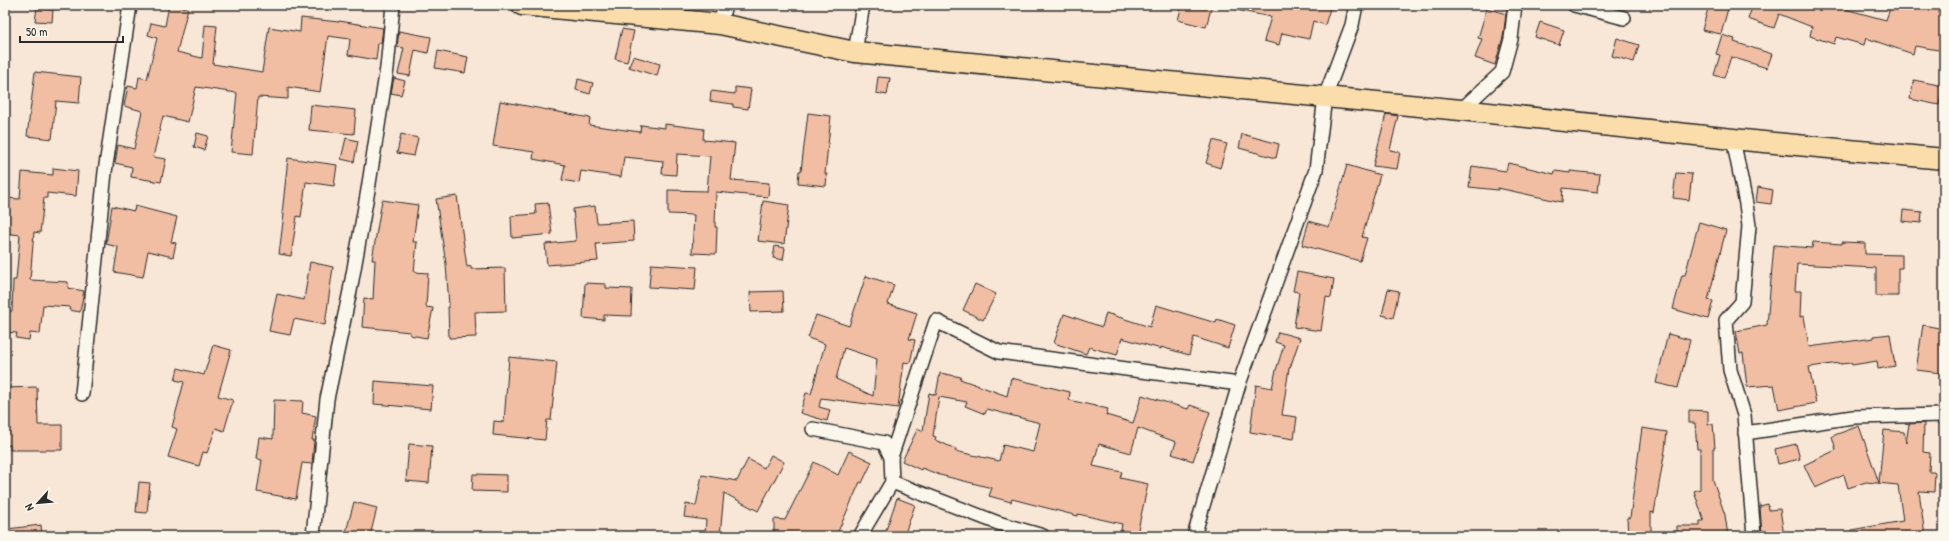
<svg xmlns="http://www.w3.org/2000/svg" width="1949" height="541" viewBox="0 0 1949 541" font-family="'Patrick Hand',sans-serif">
  <style>
    .building { fill: #f1bea3; stroke: #2b2b2b; fill-rule: evenodd }
    .lines { fill: none; stroke-linecap: round; stroke-linejoin: round }
    .street-casing { stroke: #2b2b2b; stroke-width: 16 }
    .primary-casing { stroke: #2b2b2b; stroke-width: 23 }
    .street { stroke: #fbf7ec; stroke-width: 13 }
    .primary { stroke: #fbddab; stroke-width: 20 }
  </style>
  <rect width="100%" height="100%" fill="#f8e6d6"/>
  <filter id="ink" filterUnits="userSpaceOnUse"><feTurbulence type="fractalNoise" baseFrequency=".025" numOctaves="2"/><feDisplacementMap in="SourceGraphic" scale="8" xChannelSelector="R" yChannelSelector="G"/><feConvolveMatrix kernelMatrix="1 2 1 2 8 2 1 2 1" color-interpolation-filters="sRGB"/></filter>
  <g filter="url(#ink)">
    <g class="building">
      <polygon points="169,5 188,8 177,52 202,58 205,25 217,26 213,64 262,72 269,27 300,32 301,18 339,22 339,21 383,28 381,43 378,43 376,60 348,55 350,39 328,36 320,92 288,87 288,99 258,97 253,154 231,152 237,93 196,87 188,122 163,116 153,157 166,159 161,182 131,177 132,167 115,163 118,145 134,149 142,111 124,106 128,86 137,88 139,77 147,79 157,38 148,35 151,23 165,26"/>
      <polygon points="1182,5 1212,5 1206,27 1178,20"/>
      <polygon points="1237,5 1331,5 1325,25 1313,21 1309,39 1282,33 1279,45 1264,41 1271,17 1236,10"/>
      <polygon points="1709,5 1729,5 1721,34 1702,30"/>
      <polygon points="1753,5 1846,5 1845,9 1886,20 1891,5 1922,5 1944,12 1944,51 1915,46 1913,54 1866,38 1864,45 1836,37 1834,44 1810,36 1812,27 1779,14 1774,28 1748,19"/>
      <polygon points="37,8 53,10 52,22 35,21"/>
      <polygon points="1487,8 1506,14 1503,37 1495,65 1475,58 1482,39 1478,38"/>
      <polygon points="1540,22 1564,30 1559,45 1535,37"/>
      <polygon points="622,29 634,31 627,62 615,59"/>
      <polygon points="399,31 431,37 428,53 415,50 410,76 398,74 404,48 397,47"/>
      <polygon points="1722,35 1735,39 1734,42 1772,54 1767,68 1731,57 1724,78 1714,75 1720,55 1716,54"/>
      <polygon points="1617,38 1639,45 1634,62 1612,56"/>
      <polygon points="438,51 468,57 465,73 435,68"/>
      <polygon points="633,56 660,64 657,76 629,67"/>
      <polygon points="35,72 81,77 79,103 56,101 52,139 27,136"/>
      <polygon points="878,77 890,78 887,95 876,93"/>
      <polygon points="394,78 405,81 401,95 391,93"/>
      <polygon points="578,79 593,83 590,94 576,90"/>
      <polygon points="1914,80 1943,86 1939,105 1910,99"/>
      <polygon points="735,87 751,89 748,109 733,107 733,104 710,101 711,91 735,94"/>
      <polygon points="500,101 590,118 589,125 640,132 641,125 665,128 665,124 704,129 703,140 735,143 731,180 769,183 768,197 716,192 715,227 717,227 716,254 692,253 694,215 668,214 668,190 707,191 710,156 677,154 676,175 662,174 663,161 624,157 621,177 581,171 579,183 562,180 565,165 533,159 534,152 493,146"/>
      <polygon points="311,105 356,110 354,134 309,130"/>
      <polygon points="808,113 831,116 825,174 827,174 826,186 798,183 799,171 801,171"/>
      <polygon points="1386,114 1398,116 1390,150 1400,152 1397,169 1373,166"/>
      <polygon points="197,133 208,136 204,150 194,147"/>
      <polygon points="401,134 418,138 414,156 397,153"/>
      <polygon points="1242,134 1279,144 1276,158 1239,148"/>
      <polygon points="346,138 358,141 354,162 341,159"/>
      <polygon points="1213,140 1227,144 1220,168 1206,163"/>
      <polygon points="288,158 337,165 334,186 306,182 301,217 297,216 291,256 279,254 284,214 282,214"/>
      <polygon points="1508,163 1554,174 1555,171 1570,173 1570,171 1600,174 1598,192 1563,188 1562,202 1498,188 1498,190 1469,187 1472,166 1506,171"/>
      <polygon points="1347,165 1380,175 1362,237 1367,238 1360,261 1302,245 1309,221 1329,227"/>
      <polygon points="53,168 78,171 76,196 47,193 47,198 44,198 40,233 34,232 30,280 68,282 68,288 84,291 80,312 69,310 70,307 43,305 40,334 30,333 29,340 16,338 17,333 6,332 9,311 12,311 13,280 16,280 20,235 5,233 5,198 20,199 22,172 53,175"/>
      <polygon points="1676,173 1692,174 1689,200 1673,198"/>
      <polygon points="1758,187 1773,190 1771,204 1756,202"/>
      <polygon points="457,196 467,267 471,266 471,269 505,268 506,311 475,312 476,337 449,338 448,305 449,305 446,264 436,199"/>
      <polygon points="382,200 418,205 413,242 417,242 414,272 428,273 426,307 433,308 427,338 410,335 410,332 362,327 364,298 373,299 375,260 372,260"/>
      <polygon points="763,201 789,205 784,244 758,241"/>
      <polygon points="548,203 552,234 512,238 511,216 536,214 535,204"/>
      <polygon points="112,206 134,211 135,206 177,217 171,242 176,243 173,257 148,251 143,277 114,272 118,247 106,244"/>
      <polygon points="595,206 597,223 633,221 634,241 596,244 598,261 547,265 545,244 576,241 573,209"/>
      <polygon points="1903,210 1922,212 1921,223 1902,221"/>
      <polygon points="1699,222 1726,230 1708,300 1713,301 1708,319 1673,309 1682,275 1685,275"/>
      <polygon points="1813,242 1842,244 1842,242 1865,243 1865,254 1902,255 1902,268 1898,268 1898,296 1876,296 1876,268 1797,264 1795,291 1801,291 1800,317 1804,316 1809,347 1874,338 1874,336 1890,334 1895,366 1878,369 1877,361 1852,365 1851,363 1840,364 1840,363 1809,367 1816,403 1779,410 1774,385 1747,387 1743,353 1740,354 1736,331 1767,325 1774,245 1812,248"/>
      <polygon points="775,246 785,248 783,260 773,258"/>
      <polygon points="310,262 333,267 325,325 294,319 290,335 269,331 277,294 304,300"/>
      <polygon points="651,264 697,267 695,290 649,287"/>
      <polygon points="1297,272 1334,279 1331,298 1326,297 1321,331 1294,327 1299,292 1293,291"/>
      <path d="M 866,276 L 894,285 L 888,304 L 917,313 L 909,339 L 915,340 L 910,363 L 904,362 L 898,408 L 821,398 L 819,407 L 830,410 L 827,421 L 800,413 L 806,393 L 811,394 L 825,344 L 808,338 L 816,315 L 849,326 ZM 844,348 L 877,359 L 873,396 L 836,379 Z"/>
      <polygon points="585,283 606,284 606,288 632,289 631,316 604,315 604,320 583,318"/>
      <polygon points="975,284 996,294 983,320 963,310"/>
      <polygon points="1388,289 1399,291 1393,318 1382,315"/>
      <polygon points="783,291 784,311 751,312 750,292"/>
      <polygon points="1156,305 1216,323 1217,319 1235,325 1228,348 1194,337 1189,355 1161,347 1161,349 1122,338 1117,355 1089,347 1086,354 1054,343 1064,314 1102,327 1106,313 1150,327"/>
      <polygon points="1923,325 1944,329 1944,354 1941,373 1916,370"/>
      <polygon points="1278,332 1300,338 1290,368 1289,368 1282,415 1297,417 1294,439 1250,432 1256,385 1272,388 1276,370 1284,345 1275,342"/>
      <polygon points="1668,334 1690,340 1678,388 1656,383"/>
      <polygon points="213,345 231,350 218,396 233,400 224,431 216,428 207,453 203,452 199,466 168,457 177,429 172,427 184,382 175,380 178,368 204,375"/>
      <polygon points="509,357 557,362 551,420 547,420 545,440 493,435 494,421 504,422"/>
      <path d="M 940,373 L 961,377 L 960,379 L 1007,396 L 1011,378 L 1070,392 L 1069,400 L 1108,409 L 1106,415 L 1133,423 L 1142,395 L 1188,409 L 1190,405 L 1210,412 L 1193,461 L 1172,454 L 1176,442 L 1138,428 L 1131,453 L 1099,444 L 1093,466 L 1122,472 L 1120,478 L 1148,484 L 1137,534 L 1121,530 L 1122,524 L 1078,514 L 1078,516 L 1012,499 L 1011,502 L 989,496 L 992,488 L 940,475 L 922,468 L 921,470 L 902,461 L 918,428 L 923,431 L 929,393 L 936,395 ZM 939,397 L 967,402 L 965,406 L 985,414 L 987,409 L 1040,423 L 1033,452 L 1003,445 L 999,461 L 955,451 L 956,449 L 935,440 L 936,437 L 933,436 Z"/>
      <polygon points="375,381 433,386 431,409 374,404"/>
      <polygon points="37,387 38,425 62,425 62,450 10,450 10,445 5,446 5,388"/>
      <polygon points="274,400 303,401 302,413 316,416 312,440 314,440 312,464 302,463 296,499 257,492 262,460 256,459 259,437 273,439"/>
      <polygon points="1689,410 1708,411 1708,424 1713,424 1715,448 1713,448 1713,480 1725,515 1728,536 1677,536 1677,526 1700,526 1700,521 1704,521 1694,491 1700,489 1700,449 1697,449 1695,423 1689,423"/>
      <polygon points="1924,423 1923,452 1930,453 1929,472 1935,472 1934,492 1919,491 1925,536 1852,536 1851,530 1903,521 1898,485 1866,482 1848,488 1844,475 1815,488 1804,465 1836,450 1832,436 1859,426 1879,483 1884,430 1904,432 1906,443 1909,424"/>
      <polygon points="1642,428 1667,432 1665,450 1654,513 1651,512 1651,536 1628,536 1627,518 1630,518"/>
      <polygon points="409,444 432,446 429,483 406,481"/>
      <polygon points="1796,444 1800,459 1778,464 1775,449"/>
      <polygon points="849,451 872,462 862,483 860,482 836,536 808,536 809,534 774,532 774,519 785,520 814,462 838,475"/>
      <polygon points="771,455 784,462 758,511 724,493 720,536 705,536 706,520 684,517 686,504 696,506 702,475 737,481 748,459 764,468"/>
      <polygon points="473,474 507,475 507,492 472,491"/>
      <polygon points="139,482 150,483 147,513 136,512"/>
      <polygon points="897,498 915,505 904,536 884,536"/>
      <polygon points="354,502 377,508 370,536 361,536 346,532"/>
      <polygon points="1768,504 1769,510 1780,509 1784,536 1762,536 1760,506"/>
      <polygon points="41,525 42,536 8,536 7,529"/>
    </g>
    <g class="lines">
      <g class="street-casing">
        <g id="street">
          <polyline points="1574,5 1624,18"/>
          <polyline points="720,24 725,5"/>
          <polyline points="855,52 863,5"/>
          <polyline points="1461,110 1502,72 1511,39 1515,5"/>
          <polyline points="1733,139 1746,204 1749,226 1742,302 1726,320 1730,370 1744,415 1754,536"/>
          <polyline points="82,394 105,172 130,5"/>
          <polyline points="813,429 884,443 891,457 892,482 998,523 1043,536"/>
          <polyline points="1745,433 1853,417 1944,415"/>
          <polyline points="891,457 936,321 999,352 1239,384"/>
          <polyline points="313,536 327,399 350,291 368,190 387,68 393,5"/>
          <polyline points="860,536 892,482"/>
          <polyline points="1194,536 1239,384 1316,170 1325,97 1352,25 1356,5"/>
        </g>
      </g>
      <g class="primary-casing">
        <polyline id="primary" points="522,5 720,24 855,52 1461,110 1733,139 1944,159"/>
      </g>
      <use href="#street" class="street"/>
      <use href="#primary" class="primary"/>
    </g>
  </g>
  <rect width="1949" height="541" fill="none" stroke="#fbf7ec" stroke-width="20"/>
  <rect x="10" y="10" width="1929" height="521" fill="none" stroke="#2b2b2b" stroke-width="1.5" filter="url(#ink)"/>
  <g transform="translate(38 503) rotate(243)" stroke="#fbf7ec" stroke-width="3" paint-order="stroke">
  <path d="M0-3L7 15L0 10L-7 15Z" fill="#2b2b2b"/>
  <text y="-6" font-size="11" font-weight="bold" text-anchor="middle" fill="#2b2b2b">N</text>
  </g>
  <path d="M20 36v6h103v-6" fill="none" stroke="#2b2b2b" stroke-width="2"/>
  <text x="26" y="36" font-size="12" fill="#2b2b2b" stroke="#fbf7ec" stroke-width="3" paint-order="stroke">50 m</text>
</svg>
